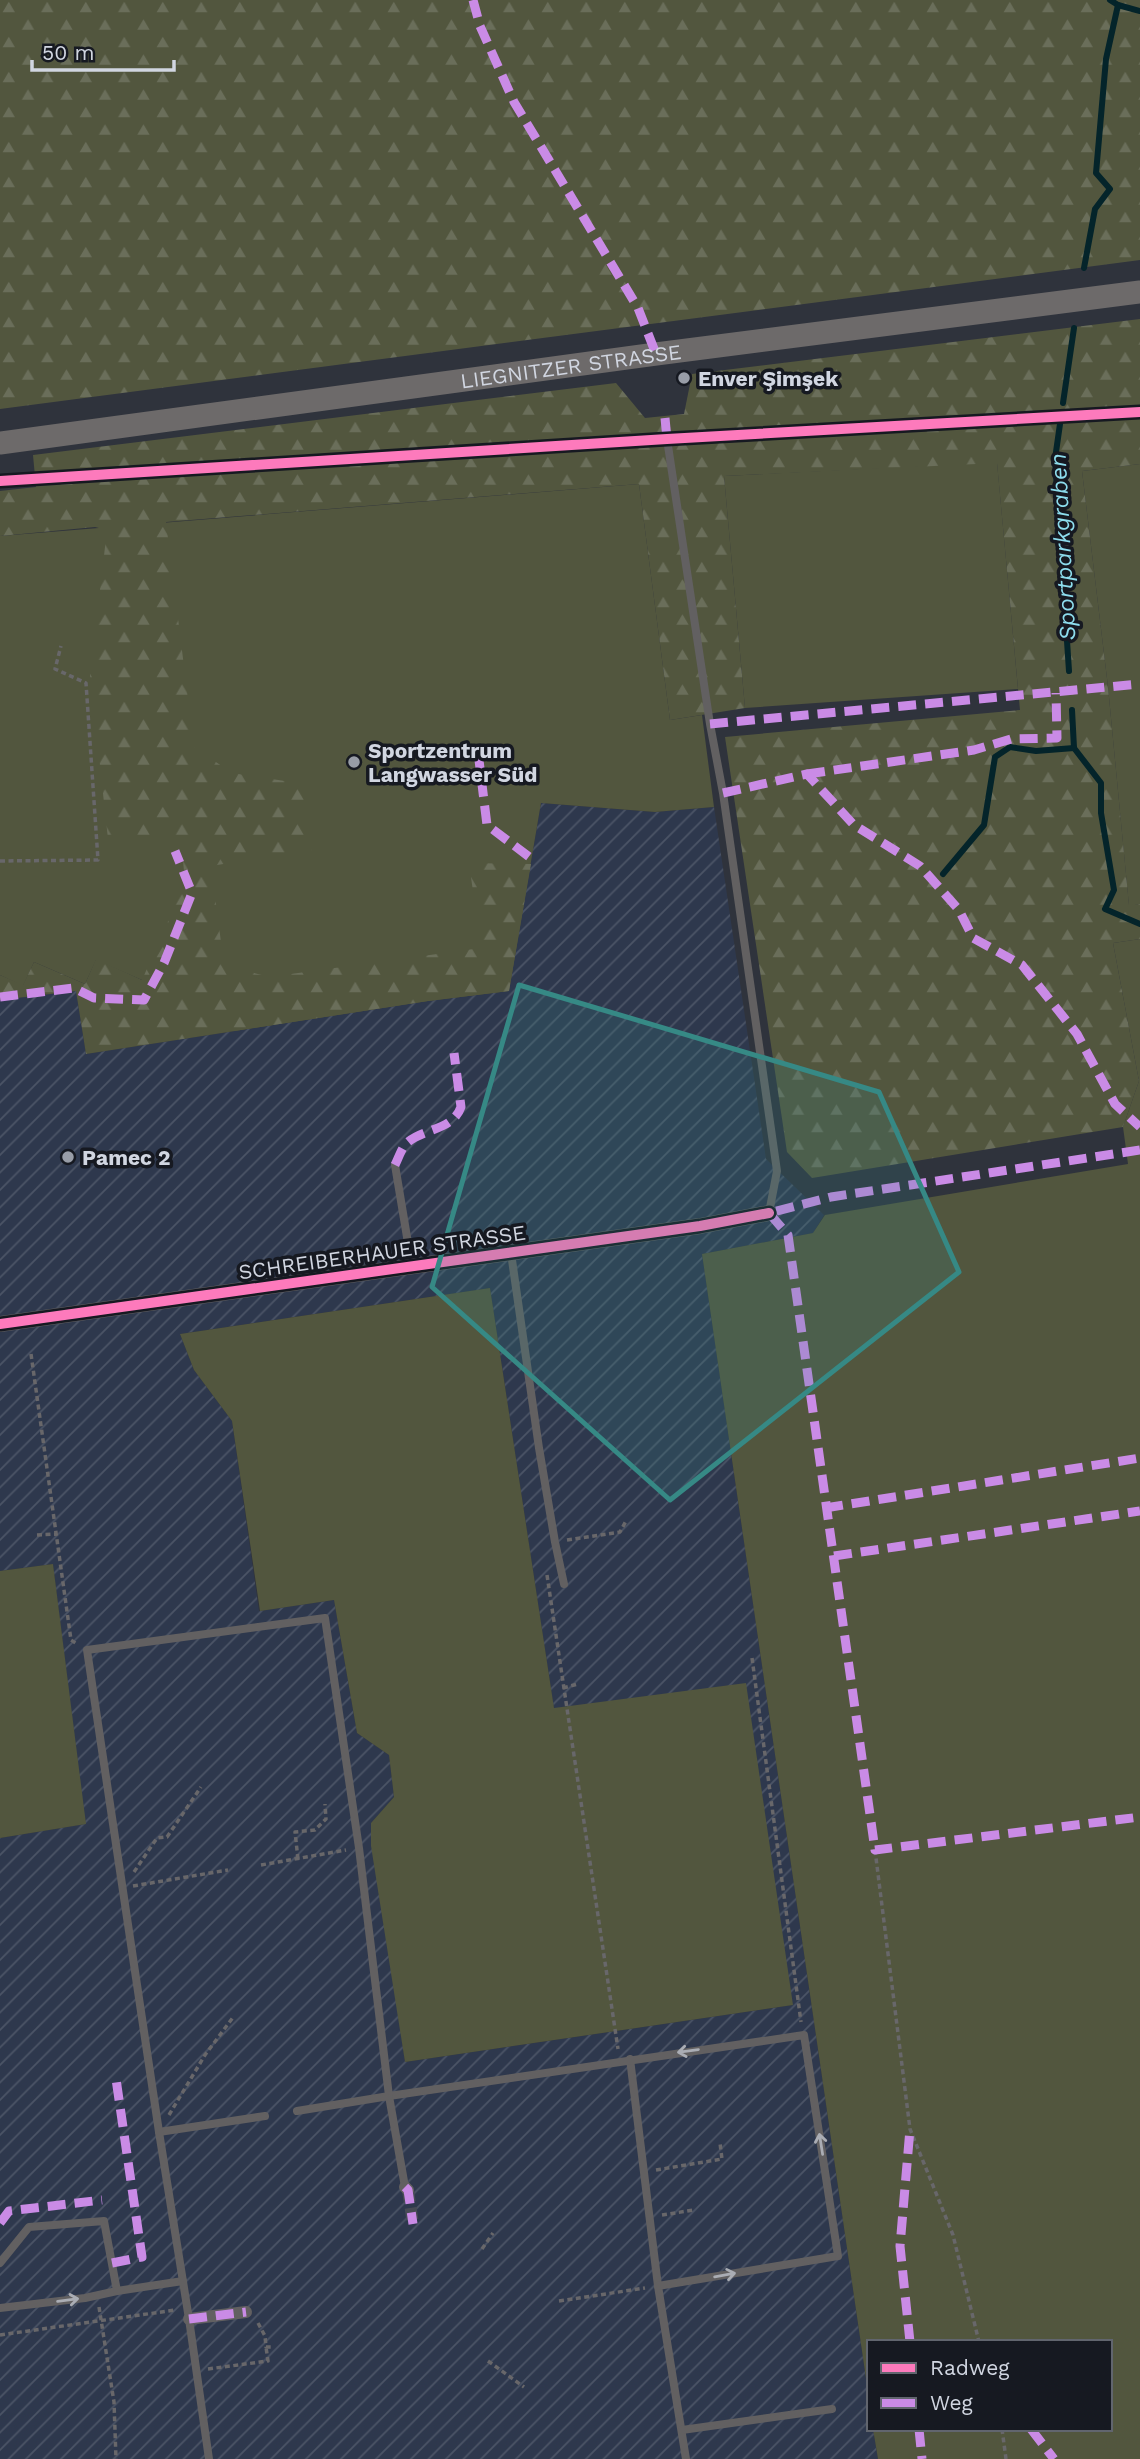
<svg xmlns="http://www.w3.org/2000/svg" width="1140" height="2459" viewBox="0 0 1140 2459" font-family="'Work Sans',sans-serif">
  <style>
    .industrial { fill: url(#industrial-furrows); fill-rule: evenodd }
    .grass { fill: #52563e }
    .forest { fill: url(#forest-firs) }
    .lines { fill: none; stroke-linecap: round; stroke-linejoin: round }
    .stream { stroke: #04242a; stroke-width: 6 }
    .pedestrian-tunnel { stroke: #474b55; stroke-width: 12; stroke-dasharray: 12 6; stroke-linecap: butt }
    .path { stroke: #68676a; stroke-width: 3.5; stroke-dasharray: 5 3.5; stroke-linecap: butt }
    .service { stroke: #626061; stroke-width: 8 }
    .pedestrian { stroke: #626061; stroke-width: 12 }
    .minor { stroke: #626061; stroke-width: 16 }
    .secondary { stroke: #6d6a6a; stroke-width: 23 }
    .quiet { stroke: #ca8be6; stroke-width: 9; stroke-dasharray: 18 9; stroke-linecap: butt }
    .cycleway-casing { stroke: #161921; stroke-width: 15 }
    .cycleway { stroke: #fd7abc; stroke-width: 10 }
    .oneway { stroke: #aaadb4 }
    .marked { fill: #368985; fill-opacity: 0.2; stroke: #368985; stroke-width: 5; stroke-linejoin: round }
    .poi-dot { fill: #989da7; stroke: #161921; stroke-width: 2.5 }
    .labels { text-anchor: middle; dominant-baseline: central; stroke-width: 7; stroke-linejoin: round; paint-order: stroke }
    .street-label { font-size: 21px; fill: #d1d6e1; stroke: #161921 }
    .poi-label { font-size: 21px; font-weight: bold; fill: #d1d6e1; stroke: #161921; text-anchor: start }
    .water-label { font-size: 23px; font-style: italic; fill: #8ddded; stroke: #161921 }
  </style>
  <defs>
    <pattern id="industrial-furrows" width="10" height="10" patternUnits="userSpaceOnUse" patternTransform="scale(1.75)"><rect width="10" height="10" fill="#2e384d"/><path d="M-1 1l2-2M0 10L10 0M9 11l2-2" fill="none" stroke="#4b5466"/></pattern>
    <pattern id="forest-firs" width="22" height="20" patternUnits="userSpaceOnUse" patternTransform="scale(1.75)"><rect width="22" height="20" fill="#52563e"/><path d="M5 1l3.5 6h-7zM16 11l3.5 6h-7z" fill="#6a6e5a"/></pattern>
  </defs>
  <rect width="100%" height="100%" fill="#2f333c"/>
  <path class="industrial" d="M 541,803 L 655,812 L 714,807 L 766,1159 L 824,1215 L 813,1233 L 702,1254 L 869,2399 L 869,2429 L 873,2429 L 878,2459 L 0,2459 L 0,1838 L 85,1824 L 53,1564 L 0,1571 L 0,1000 L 76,991 L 86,1054 L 428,1001 L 509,991 ZM 490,1288 L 554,1709 L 793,2005 L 405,2062 L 371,1823 L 394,1797 L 389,1755 L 357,1733 L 334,1600 L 259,1611 L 232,1421 L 194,1370 L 180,1334 Z"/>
  <g class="grass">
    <polygon points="997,462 1018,689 745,708 724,476"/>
    <polygon points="1140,464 1140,904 1129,906 1108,687 1082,471"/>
    <polygon points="639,484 670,720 702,715 714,807 655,812 541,803 509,991 428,1001 234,1031 142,980 96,960 85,984 34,962 23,986 0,975 0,536"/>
    <polygon points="1140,939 1140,2459 878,2459 873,2429 1110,2429 1110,2342 869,2342 869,2399 702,1254 813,1233 825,1215 1128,1164 1123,1127 1139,1081 1113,943"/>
    <polygon points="490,1288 554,1708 746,1683 793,2005 405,2062 371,1846 371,1823 394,1797 389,1755 357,1733 334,1600 260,1611 232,1421 194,1370 180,1334"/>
    <polygon points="53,1564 86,1824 0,1838 0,1571"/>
  </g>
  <g class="forest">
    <polygon points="0,0 1140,0 1140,260 0,409"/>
    <polygon points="1140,319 1140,464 1082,471 1108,687 1129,905 1140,904 1140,939 1113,943 1139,1081 1123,1127 812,1178 787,1152 725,737 1020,710 997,463 724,476 745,708 670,720 639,484 166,522 194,747 232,773 304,784 312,850 211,866 224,965 269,977 481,948 469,863 531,864 509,991 428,1001 86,1054 76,991 0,1000 0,975 23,985 34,962 85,984 96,959 142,980 185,883 181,837 108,839 90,675 107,530 95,527 0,536 0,491 36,487 33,455 616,383 645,418 684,414 692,374"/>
  </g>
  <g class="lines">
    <g class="stream">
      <polyline points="1110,0 1118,5 1140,11"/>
      <polyline points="1084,268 1095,209 1110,189 1096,173 1106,59 1118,5"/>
      <polyline points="1063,403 1074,328"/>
      <polyline points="1060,424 1055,459 1069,671"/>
      <polyline points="1072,710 1074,748 1101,783 1101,813 1114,890 1105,909 1140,924"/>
      <polyline points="943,874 984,825 995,757 1010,747 1036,751 1074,748"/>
    </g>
    <polyline class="pedestrian-tunnel" points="408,2190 413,2224"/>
    <g class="path">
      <polyline points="0,861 98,860 86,683 55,669 61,646"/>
      <polyline points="31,1354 71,1640 77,1644"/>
      <polyline points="37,1535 57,1534"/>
      <polyline points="567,1540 620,1532 626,1521"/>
      <polyline points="547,1575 618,2049"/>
      <polyline points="752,1658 801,2022"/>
      <polyline points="563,1688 578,1684"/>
      <polyline points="875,1850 910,2129 953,2235 979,2342"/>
      <polyline points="298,1859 295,1832 315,1830 326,1819 325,1804"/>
      <polyline points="261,1865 346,1850"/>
      <polyline points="134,1872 157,1838 167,1837 201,1787"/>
      <polyline points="133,1886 228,1870"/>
      <polyline points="169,2115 205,2055 234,2016"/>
      <polyline points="656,2170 722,2159 720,2143"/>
      <polyline points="662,2215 694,2210"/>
      <polyline points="482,2249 493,2233"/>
      <polyline points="559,2301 645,2288"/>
      <polyline points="99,2307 114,2402 116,2459"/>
      <polyline points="258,2323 265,2336 266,2347 271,2347"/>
      <polyline points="0,2335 175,2310"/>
      <polyline points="488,2361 524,2387"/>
      <polyline points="208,2369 268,2361 266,2347"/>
      <polyline points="1002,2429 1006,2459"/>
    </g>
    <g class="service">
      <polyline points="667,439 710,724 723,793 777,1171 769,1213"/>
      <polyline points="395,1165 412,1267"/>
      <polyline points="511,1253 539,1448 555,1542 564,1584"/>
      <polyline points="630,2059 658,2286 686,2459"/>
      <polyline points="159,2132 265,2116"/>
      <polyline points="405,2187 389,2096 804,2035 838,2256 658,2286"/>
      <polyline points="0,2263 29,2227 104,2221 117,2291 85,2298 0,2308"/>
      <polyline points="117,2291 183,2281"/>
      <polyline points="682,2430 832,2409"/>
      <polyline points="209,2459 189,2319 159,2132 87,1650 325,1618 359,1848 389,2096 297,2111"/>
    </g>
    <g class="pedestrian">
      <polyline points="405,2187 408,2190"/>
      <polyline points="189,2319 246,2312"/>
    </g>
    <polyline class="minor" points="0,1324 700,1226 769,1213"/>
    <path class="secondary" id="s1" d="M 0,443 L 656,354 L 1140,292"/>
    <g class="quiet">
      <polyline points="473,0 480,26 514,102 638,308 656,354"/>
      <polyline points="665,418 667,439"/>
      <polyline points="710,724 1140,684"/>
      <polyline points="478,752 487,825 532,859"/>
      <polyline points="807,774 974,750 1011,739 1057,738 1056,693"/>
      <polyline points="723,793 807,774 854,825 920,866 959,910 973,938 1022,965 1077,1034 1115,1104 1140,1127"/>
      <polyline points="0,997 74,988 94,998 144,1000 164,963 192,893 175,851"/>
      <polyline points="1140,1150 831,1197 769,1213 788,1235 875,1850 1140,1817"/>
      <path d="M 395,1165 C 398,1159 401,1150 405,1145 C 420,1128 452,1132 461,1107 L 454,1053"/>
      <polyline points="825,1508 1140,1458"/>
      <polyline points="834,1556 1140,1511"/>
      <polyline points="405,2187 408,2190 413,2224"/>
      <polyline points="0,2223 9,2211 102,2200"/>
      <polyline points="112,2263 142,2257 116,2079"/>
      <polyline points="189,2319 246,2312"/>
      <polyline points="910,2342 900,2246 910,2129"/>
      <polyline points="919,2429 922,2459"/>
      <polyline points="1031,2429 1054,2459"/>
    </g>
    <g class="cycleway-casing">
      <g id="cycleway">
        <polyline points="0,481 667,439 1140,412"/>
        <polyline points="0,1324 700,1226 769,1213"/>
      </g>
    </g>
    <use href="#cycleway" class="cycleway"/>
  </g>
  <defs><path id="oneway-shaft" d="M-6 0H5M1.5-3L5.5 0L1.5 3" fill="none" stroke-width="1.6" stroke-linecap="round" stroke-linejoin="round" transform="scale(1.75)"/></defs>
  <g class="oneway">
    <use href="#oneway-shaft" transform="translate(688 2051) rotate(172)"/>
    <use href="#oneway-shaft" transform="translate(821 2144) rotate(-99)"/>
    <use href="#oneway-shaft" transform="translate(725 2275) rotate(-10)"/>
    <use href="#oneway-shaft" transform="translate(68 2300) rotate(-7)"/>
  </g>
  <path class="marked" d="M 519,985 L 879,1092 L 959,1272 L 670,1500 L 432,1287 Z"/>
  <g class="poi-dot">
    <circle cx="684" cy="378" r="7"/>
    <circle cx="354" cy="762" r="7"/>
    <circle cx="68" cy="1157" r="7"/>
  </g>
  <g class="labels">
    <g class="street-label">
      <text stroke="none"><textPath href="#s1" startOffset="576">LIEGNITZER STRASSE</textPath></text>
      <text transform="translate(382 1252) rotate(-8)">SCHREIBERHAUER STRASSE</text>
    </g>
    <g class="poi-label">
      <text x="698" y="378">Enver Şimşek</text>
      <text x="368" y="750">Sportzentrum<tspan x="368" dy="24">Langwasser Süd</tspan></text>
      <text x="82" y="1157">Pamec 2</text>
    </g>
    <g class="water-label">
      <text transform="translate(1063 547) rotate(-93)">Sportparkgraben</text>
    </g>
  </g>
  <rect x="867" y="2340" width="245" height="91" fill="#161921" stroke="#61656e" stroke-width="2"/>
  <rect x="881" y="2363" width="35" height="10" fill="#fd7abc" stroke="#61656e" stroke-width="2"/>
  <text x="930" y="2375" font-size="21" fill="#d1d6e1">Radweg</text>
  <rect x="881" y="2398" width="35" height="10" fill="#ca8be6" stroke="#61656e" stroke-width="2"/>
  <text x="930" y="2410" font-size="21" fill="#d1d6e1">Weg</text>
  <path d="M32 60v10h142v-10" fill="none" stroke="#d1d6e1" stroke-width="3.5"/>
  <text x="42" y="60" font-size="21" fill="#d1d6e1" stroke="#161921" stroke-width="5" paint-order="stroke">50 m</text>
</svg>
